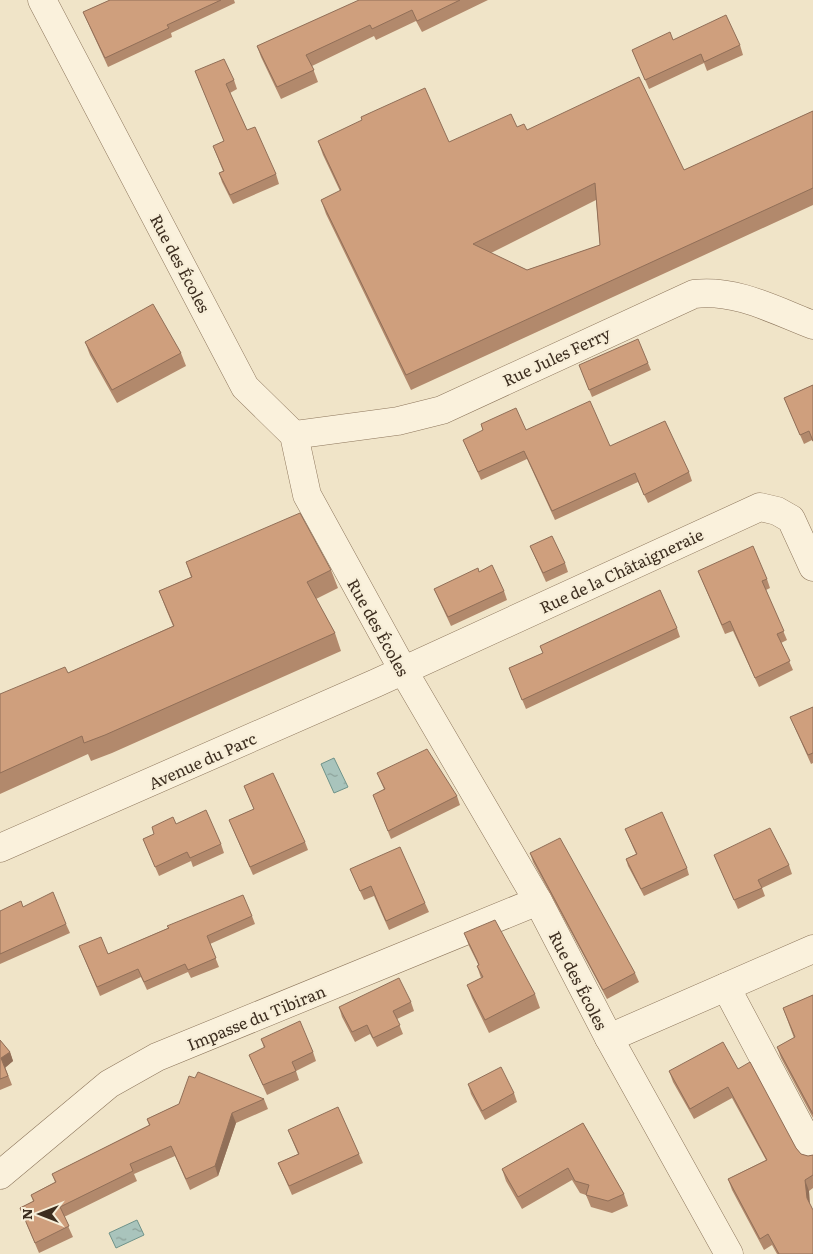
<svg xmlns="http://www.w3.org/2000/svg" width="813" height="1254" viewBox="0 0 813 1254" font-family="Literata,serif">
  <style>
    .water { fill: url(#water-ripples); stroke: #6f938a }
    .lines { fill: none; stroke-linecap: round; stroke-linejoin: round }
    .minor-casing { stroke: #8d765c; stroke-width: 29 }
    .minor { stroke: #faf1dc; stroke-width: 28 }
    .wall { fill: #b2896c; fill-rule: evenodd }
    .shaded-wall { fill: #916f58 }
    .building { fill: #cf9f7d; stroke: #916f58; fill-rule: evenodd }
    .labels { text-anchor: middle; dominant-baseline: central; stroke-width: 4.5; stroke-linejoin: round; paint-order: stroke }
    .street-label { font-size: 16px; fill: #3d2e20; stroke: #f7eed8 }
  </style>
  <defs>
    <pattern id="water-ripples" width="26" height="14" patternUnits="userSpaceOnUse" patternTransform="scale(1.25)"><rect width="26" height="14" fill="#a9c4bc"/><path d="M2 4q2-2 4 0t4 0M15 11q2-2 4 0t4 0" fill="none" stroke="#8ba098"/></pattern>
  </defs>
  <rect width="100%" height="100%" fill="#f0e4c8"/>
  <g class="water">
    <polygon points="334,758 348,787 334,793 321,764"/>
    <polygon points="137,1220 144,1235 116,1248 109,1233"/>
  </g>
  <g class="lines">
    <g class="minor-casing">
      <g id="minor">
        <polyline points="42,0 245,387 294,435 307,495 403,670 538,901 609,1038 729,1254"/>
        <path d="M 294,435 L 398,421 L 442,410 L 694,294 C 736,289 774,310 813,325"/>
        <polyline points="0,848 376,683 760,507 777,511 791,519 813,567"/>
        <polyline points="726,987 813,1151"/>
        <polyline points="609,1038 813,949"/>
        <polyline points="0,1175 109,1084 157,1057 538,901"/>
      </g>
    </g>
    <use href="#minor" class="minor"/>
  </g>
  <g class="wall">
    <polygon points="110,0 234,0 235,3 171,33 172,37 108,67 87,21 83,12"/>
    <polygon points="358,0 488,0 422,32 416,21 376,40 374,36 312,66 318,82 281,99 261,57 257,46 358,1"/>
    <polygon points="740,45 743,55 707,71 704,63 649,89 632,50"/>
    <polygon points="195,71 234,80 237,89 230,93 247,130 276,174 279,184 233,204 222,182 219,173 223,171 213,146 224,141"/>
    <path d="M 813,111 L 813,205 L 411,390 L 326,214 L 321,200 L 340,191 L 323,155 L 318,141 L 449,142 L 517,127 L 684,170 ZM 596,200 L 600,245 L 527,270 L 491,253 Z"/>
    <polygon points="85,342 181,353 186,366 117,403 90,355"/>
    <polygon points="648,363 651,370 592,397 579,365"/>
    <polygon points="813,385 813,442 812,440 804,444 784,398"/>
    <polygon points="481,424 526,430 610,446 689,472 692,481 648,503 638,482 555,520 527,459 481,480 463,440 483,431"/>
    <polygon points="530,546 565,563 568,572 546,582"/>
    <polygon points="186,562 331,570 338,588 316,599 335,633 341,651 112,753 91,761 88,754 0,794 0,694 68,673 173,626 166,609 159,591 191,577"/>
    <polygon points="698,571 767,579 770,588 766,590 787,640 781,643 793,670 759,687 733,631 725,634"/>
    <polygon points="479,572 504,591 507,600 451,626 438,598 434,589"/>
    <polygon points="677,628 680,637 526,709 509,668 543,653 540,646"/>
    <polygon points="813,707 813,763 811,764 790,717"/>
    <polygon points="377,773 457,796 460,805 391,839 373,795 384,789"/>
    <polygon points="244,786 305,842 308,850 253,875 229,820 254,809"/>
    <polygon points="176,824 221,844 224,853 193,867 191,861 159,876 143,839"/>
    <polygon points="625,829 687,868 689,875 644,896 628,866 626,859 636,854"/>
    <polygon points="530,853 635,973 639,982 607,999 533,862"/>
    <polygon points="714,855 789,865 792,874 762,888 765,896 738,909"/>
    <polygon points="350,869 425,903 429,912 389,930 374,896 364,900"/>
    <polygon points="23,907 66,924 70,933 0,964 0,911"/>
    <polygon points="252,916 255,924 210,944 219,967 191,978 188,972 147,990 141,977 100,996 79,946 108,954 168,928 167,926"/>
    <polygon points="464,933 535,994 540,1008 489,1033 472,998 467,985 481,978 477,966 479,966 469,946"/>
    <polygon points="813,995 813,1118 781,1058 777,1047 794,1038 783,1008"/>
    <polygon points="411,1002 414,1011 397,1019 403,1034 377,1047 370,1034 355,1042 342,1017 339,1007"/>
    <polygon points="261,1039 313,1052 316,1061 296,1071 299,1080 267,1095 249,1055 264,1048"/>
    <polygon points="0,1040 10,1052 13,1061 5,1067 12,1085 0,1090"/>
    <polygon points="738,1069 796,1148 801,1154 808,1156 813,1155 813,1188 809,1191 813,1254 777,1254 772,1245 764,1250 732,1190 728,1179 766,1160 732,1098 694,1119 673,1082 669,1071"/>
    <polygon points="195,1078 264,1099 268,1109 236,1123 218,1176 190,1190 175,1156 134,1174 137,1181 64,1217 73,1237 39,1253 20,1208 33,1201 31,1195 55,1182 52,1174 149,1125 147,1119 179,1104"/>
    <polygon points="468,1084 514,1093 517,1102 485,1120 471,1094"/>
    <polygon points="583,1123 624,1194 628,1206 612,1213 591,1207 586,1195 580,1193 572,1180 522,1209 506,1181 502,1169"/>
    <polygon points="288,1130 359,1154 363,1163 292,1195 278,1163 298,1154"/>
  </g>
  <g class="shaded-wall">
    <polygon points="10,1052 13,1061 5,1068 1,1058"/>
    <polygon points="232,1113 236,1123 218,1176 215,1166"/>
    <polygon points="805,1180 809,1191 810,1209 807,1198"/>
  </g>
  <g class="building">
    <polygon points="110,0 221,0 167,25 169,28 105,58 83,12"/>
    <polygon points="359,0 460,0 417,21 412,10 372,29 370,25 306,55 314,70 277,87 257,46"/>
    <polygon points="726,15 740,45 704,62 701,54 645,80 632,50 670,32 673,40"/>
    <polygon points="224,59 234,80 226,84 247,130 255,127 276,174 230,195 219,173 224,171 213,146 224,141 195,71"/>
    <path d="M 639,77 L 684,170 L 813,111 L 813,188 L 406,375 L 321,200 L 341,190 L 318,141 L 362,120 L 361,117 L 425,88 L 449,142 L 511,114 L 517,127 L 524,124 L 527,130 ZM 595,183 L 600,245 L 527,270 L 473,244 Z"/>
    <polygon points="153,304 181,353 112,390 85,342"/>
    <polygon points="638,339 648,363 589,390 579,365"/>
    <polygon points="813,385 813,441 809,431 800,435 784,398"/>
    <polygon points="590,401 610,446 665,421 689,472 644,495 635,473 552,511 524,451 478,472 463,440 483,430 481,424 516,408 526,430"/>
    <polygon points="300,513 331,570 307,582 335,633 105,735 84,743 82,736 0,773 0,694 65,667 68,673 174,626 159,591 192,577 186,562"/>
    <polygon points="552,536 565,563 543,573 530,546"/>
    <polygon points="753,546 767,579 762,581 784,631 777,634 790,661 755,678 730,621 722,625 698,571"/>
    <polygon points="492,565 504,591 448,617 434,589 478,568 479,572"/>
    <polygon points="660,590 677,628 522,700 509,668 543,653 540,646"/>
    <polygon points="813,707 813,753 808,755 790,717"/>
    <polygon points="427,749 457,796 388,831 373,795 385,789 377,773"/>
    <polygon points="273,773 305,842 250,867 229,820 254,809 244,786"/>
    <polygon points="206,810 221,844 190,858 187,852 155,867 143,839 154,834 152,827 173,817 176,824"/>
    <polygon points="662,812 687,868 641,889 626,859 637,854 625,829"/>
    <polygon points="770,828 789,865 758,880 762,888 734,900 714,855"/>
    <polygon points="560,838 635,973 603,990 530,853"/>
    <polygon points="400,847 425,903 386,921 371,886 360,891 350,869"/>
    <polygon points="53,892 66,924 0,954 0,911 21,901 23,907"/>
    <polygon points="243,895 252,916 207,936 216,958 188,970 185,964 144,982 138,969 97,987 79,946 101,937 108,954 169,928 167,926"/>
    <polygon points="495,920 535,994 485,1020 467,985 483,977 477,966 479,965 477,960 464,933"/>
    <polygon points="399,978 411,1002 393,1011 400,1025 373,1038 367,1025 352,1032 339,1007"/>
    <polygon points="813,995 813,1114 777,1047 795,1037 783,1008"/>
    <polygon points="300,1021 313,1052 292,1062 296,1071 263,1085 249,1055 265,1047 261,1039"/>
    <polygon points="0,1040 10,1052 1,1058 8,1076 0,1079"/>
    <polygon points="723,1042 738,1069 750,1062 796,1148 801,1154 808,1156 813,1155 813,1175 805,1180 807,1198 813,1210 813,1254 779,1254 768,1234 760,1239 728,1179 767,1160 728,1087 690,1109 669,1071"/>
    <polygon points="501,1067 514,1093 482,1111 468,1084"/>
    <polygon points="198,1072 264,1099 232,1113 215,1166 186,1179 171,1146 130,1164 133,1171 60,1207 69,1226 35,1243 20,1208 34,1201 31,1195 56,1182 52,1174 150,1125 147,1119 179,1104 189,1076 195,1078"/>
    <polygon points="338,1107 359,1154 289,1186 278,1163 299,1154 288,1130"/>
    <polygon points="583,1123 624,1194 608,1201 586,1195 589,1185 575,1181 568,1168 518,1197 502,1169"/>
  </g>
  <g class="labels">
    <g class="street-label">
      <text transform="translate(181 263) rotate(62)">Rue des Écoles</text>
      <text transform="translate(556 356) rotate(-25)">Rue Jules Ferry</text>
      <text transform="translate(621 570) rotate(-25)">Rue de la Châtaigneraie</text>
      <text transform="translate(379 627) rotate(61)">Rue des Écoles</text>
      <text transform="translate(202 760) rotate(-24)">Avenue du Parc</text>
      <text transform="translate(579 980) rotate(63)">Rue des Écoles</text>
      <text transform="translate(256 1017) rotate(-22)">Impasse du Tibiran</text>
    </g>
  </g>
  <g transform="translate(40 1214) rotate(270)" stroke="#f7eed8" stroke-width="4" paint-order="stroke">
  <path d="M0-4L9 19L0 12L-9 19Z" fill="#3d2e20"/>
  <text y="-8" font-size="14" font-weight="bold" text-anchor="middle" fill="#3d2e20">N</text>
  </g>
</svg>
